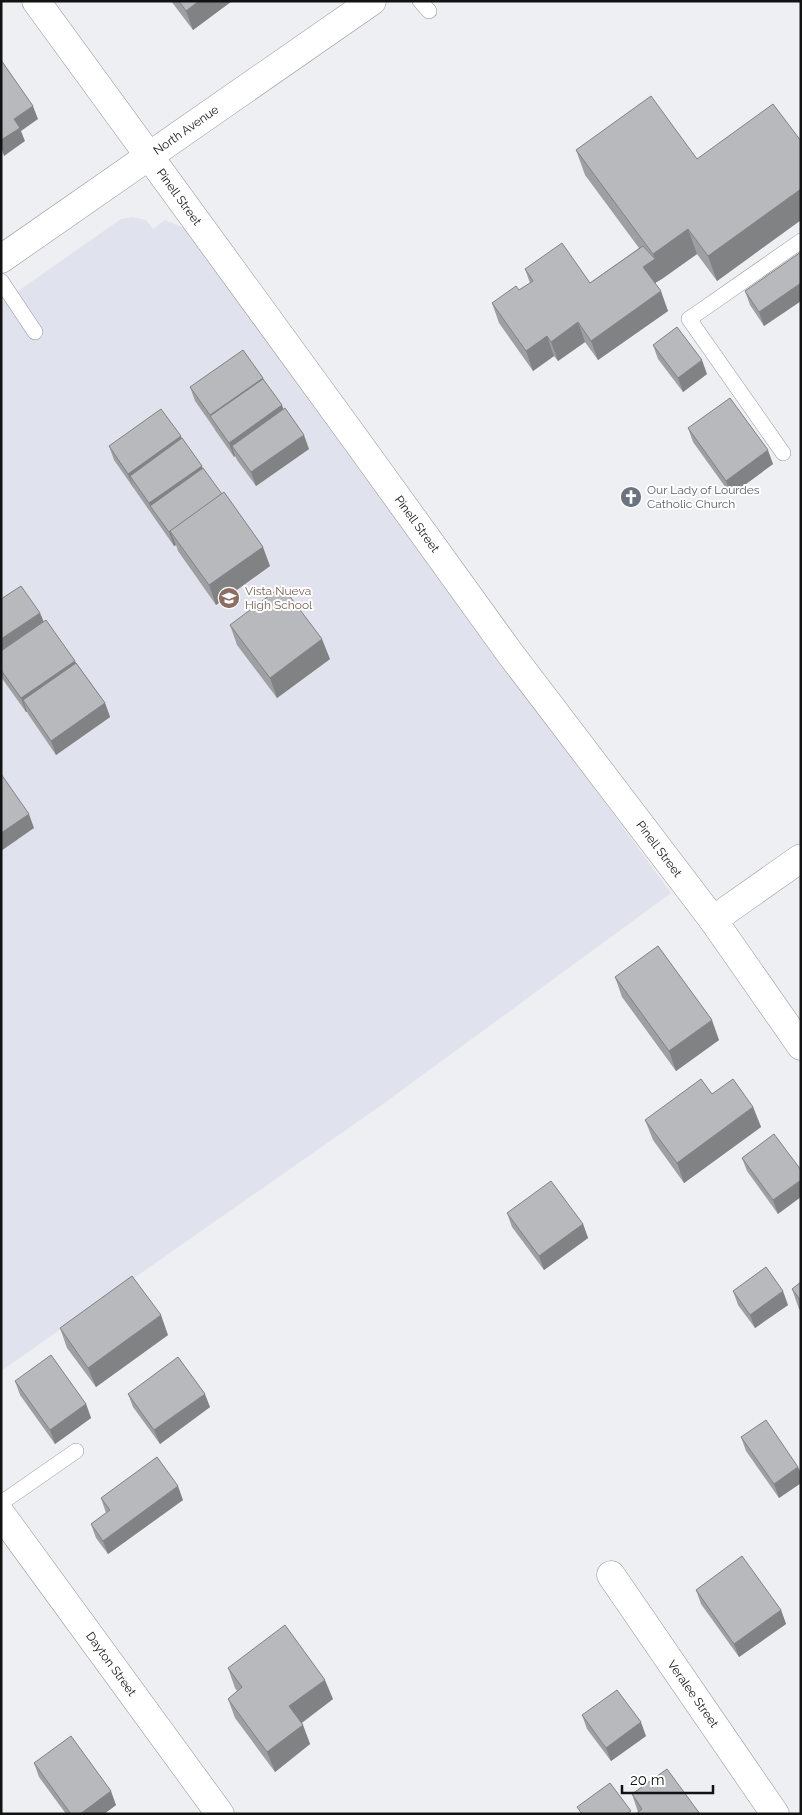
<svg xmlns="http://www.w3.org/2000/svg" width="802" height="1815" viewBox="0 0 802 1815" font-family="Raleway,sans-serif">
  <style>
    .built { fill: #e0e3ed }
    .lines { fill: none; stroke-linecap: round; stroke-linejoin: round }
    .service-casing { stroke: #919294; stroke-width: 16 }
    .minor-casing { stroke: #919294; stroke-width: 29 }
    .tertiary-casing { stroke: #919294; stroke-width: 29 }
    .service { stroke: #fff; stroke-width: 15 }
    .minor { stroke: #fff; stroke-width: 28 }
    .tertiary { stroke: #fff; stroke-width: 28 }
    .wall { fill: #9e9fa2 }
    .shaded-wall { fill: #818284 }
    .building { fill: #b8b9bc; stroke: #818284 }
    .labels { text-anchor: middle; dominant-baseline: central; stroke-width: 4; stroke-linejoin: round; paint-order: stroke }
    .street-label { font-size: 12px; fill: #121213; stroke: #fff }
    .worship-label { font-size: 12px; fill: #5b616d; stroke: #fff; text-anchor: start }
    .education-label { font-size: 12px; fill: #785e54; stroke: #fff; text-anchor: start }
  </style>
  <rect width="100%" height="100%" fill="#eeeff2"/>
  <polygon class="built" points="133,217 146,220 153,229 165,220 188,230 671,893 383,1104 1,1371 1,303 121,219"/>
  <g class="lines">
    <g class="service-casing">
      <g id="service">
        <polyline points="420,1 429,11"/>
        <polyline points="1,281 35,332"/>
        <polyline points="783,453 689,319 801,241"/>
        <polyline points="1,1503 76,1451"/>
      </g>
    </g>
    <g class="minor-casing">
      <g id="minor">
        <polyline points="713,920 801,858"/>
        <polyline points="1,1514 220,1814"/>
        <polyline points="611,1575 775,1814"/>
      </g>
    </g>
    <g class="tertiary-casing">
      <g id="tertiary">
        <polyline points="36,1 356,440 509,652 713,920 801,1046"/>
        <polyline points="1,259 372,1"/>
      </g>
    </g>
    <use href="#service" class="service"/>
    <use href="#minor" class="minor"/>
    <use href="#tertiary" class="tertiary"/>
  </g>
  <g class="wall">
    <polygon points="171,1 232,1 193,30"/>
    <polygon points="801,141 801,220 717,281 697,254 655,283 668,311 598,360 585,342 558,361 554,356 533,371 499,323 492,303 519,290 530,283 525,269 590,283 639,248 585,175 576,150 697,159"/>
    <polygon points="801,252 801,301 764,326 750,305 745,291"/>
    <polygon points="653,345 707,374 683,392 658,359"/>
    <polygon points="263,379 283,409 309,449 256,486 237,460 235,456 234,457 215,430 214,428 195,401 190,387"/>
    <polygon points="688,428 773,464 731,495 693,442"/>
    <polygon points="182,439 270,566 216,605 178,551 176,545 174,546 114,460 109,446"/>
    <polygon points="1,599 40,613 44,622 75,661 76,663 105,703 110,717 56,755 28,714 27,712 26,712 1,677"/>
    <polygon points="230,625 330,659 277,698 237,645"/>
    <polygon points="615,977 719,1040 676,1071 622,997"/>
    <polygon points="753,1107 761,1127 684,1183 653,1140 645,1120"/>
    <polygon points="774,1134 778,1214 747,1171 742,1158"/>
    <polygon points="507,1213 583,1224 588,1238 544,1270 512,1227"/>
    <polygon points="801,1282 801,1311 799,1309 792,1289"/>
    <polygon points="733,1291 788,1305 755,1328 738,1305"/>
    <polygon points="60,1328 168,1335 96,1387 67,1348"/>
    <polygon points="15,1381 86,1404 91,1418 55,1444 20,1395"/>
    <polygon points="128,1394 210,1407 160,1444 133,1407"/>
    <polygon points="741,1437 798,1467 801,1474 801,1483 779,1498 746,1451"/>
    <polygon points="101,1498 183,1500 108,1554 96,1538 91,1524 106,1513"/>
    <polygon points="696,1590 781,1610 786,1624 739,1657 701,1604"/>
    <polygon points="228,1668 333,1699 302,1723 310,1744 275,1772 235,1718 228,1699 237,1691 235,1688"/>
    <polygon points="582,1715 646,1736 611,1761 587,1729"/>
    <polygon points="34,1763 116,1805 104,1814 66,1814 39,1777"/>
    <polygon points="632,1794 700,1814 638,1812"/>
  </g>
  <g class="shaded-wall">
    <polygon points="199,1 232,1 193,30 186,11"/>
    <polygon points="33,106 38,119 21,131 25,141 4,156 1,147 1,140 14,119"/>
    <polygon points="801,189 801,220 717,281 708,256"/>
    <polygon points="688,229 697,254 662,279 650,286 643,267 655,259 653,254"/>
    <polygon points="801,283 801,301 764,326 759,312"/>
    <polygon points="661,291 668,311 598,360 591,341"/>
    <polygon points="578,322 585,342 558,361 551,342"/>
    <polygon points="547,336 554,356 533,371 526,351"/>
    <polygon points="702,360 707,374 683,392 678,378"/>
    <polygon points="263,378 268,392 211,418 210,415"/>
    <polygon points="282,405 287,419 232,446 235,456 234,457 229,443"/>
    <polygon points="304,435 309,449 256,486 251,472"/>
    <polygon points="181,436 186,450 130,476 133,488 128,474"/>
    <polygon points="768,450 773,464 731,495 726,481"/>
    <polygon points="202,466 207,480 150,506 154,517 149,503"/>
    <polygon points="170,531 176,545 174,546 169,532"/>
    <polygon points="263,547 270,566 216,605 209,585"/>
    <polygon points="40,613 45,626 1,657 1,639"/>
    <polygon points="322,639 330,659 277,698 270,678"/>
    <polygon points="75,661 80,675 23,700 27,712 26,712 21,698"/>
    <polygon points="105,703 110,717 56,755 51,741"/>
    <polygon points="29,814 34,828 1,851 1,833"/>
    <polygon points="712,1020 719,1040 676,1071 669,1051"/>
    <polygon points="753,1107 761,1127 684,1183 677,1163"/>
    <polygon points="801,1180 801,1197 778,1214 773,1200"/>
    <polygon points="583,1224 588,1238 544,1270 539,1256"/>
    <polygon points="783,1291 788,1305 755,1328 750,1315"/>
    <polygon points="161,1315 168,1335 96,1387 88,1368"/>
    <polygon points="205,1394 210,1407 160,1444 154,1430"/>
    <polygon points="86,1404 91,1418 55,1444 50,1430"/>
    <polygon points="798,1467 801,1474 801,1483 779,1498 774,1484"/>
    <polygon points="178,1486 183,1500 108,1554 103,1541"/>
    <polygon points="781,1610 786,1624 739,1657 734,1644"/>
    <polygon points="325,1680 333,1699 297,1726 289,1706"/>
    <polygon points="641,1722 646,1736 611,1761 606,1748"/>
    <polygon points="303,1725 310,1744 275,1772 267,1752"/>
    <polygon points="111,1791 116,1805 104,1814 80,1814"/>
  </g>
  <g class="building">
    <polygon points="179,1 199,1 186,11"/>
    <polygon points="1,60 33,106 14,119 20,128 1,140"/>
    <polygon points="651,96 697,159 773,104 801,141 801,189 708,256 688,229 653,254 576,150"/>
    <polygon points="562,243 590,283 643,246 655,259 643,267 661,291 591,341 578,322 551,342 547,336 526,351 492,303 516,286 519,290 533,281 525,269"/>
    <polygon points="801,252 801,283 759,312 745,291"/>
    <polygon points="677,327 702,360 678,378 653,345"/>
    <polygon points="243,350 263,378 210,415 190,387"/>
    <polygon points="263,379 282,405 229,443 210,416"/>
    <polygon points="730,398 768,450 726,481 688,428"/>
    <polygon points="285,408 304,435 251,472 232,446"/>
    <polygon points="161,409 181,436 128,474 109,446"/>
    <polygon points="182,438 202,466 149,503 130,476"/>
    <polygon points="203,468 222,494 169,532 150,506"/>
    <polygon points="224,492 263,547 209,585 170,531"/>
    <polygon points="21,586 40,613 1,639 1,599"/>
    <polygon points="282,586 322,639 270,678 230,625"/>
    <polygon points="46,620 75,661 21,698 1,670 1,651"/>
    <polygon points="76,663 105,703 51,741 23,700"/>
    <polygon points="1,774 29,814 1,833"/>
    <polygon points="658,946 712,1020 669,1051 615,977"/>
    <polygon points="701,1079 712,1094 733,1079 753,1107 677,1163 645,1120"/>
    <polygon points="774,1134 801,1170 801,1180 773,1200 742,1158"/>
    <polygon points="551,1181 583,1224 539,1256 507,1213"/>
    <polygon points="766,1267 783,1291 750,1315 733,1291"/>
    <polygon points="132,1276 161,1315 88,1368 60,1328"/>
    <polygon points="801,1282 801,1301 792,1289"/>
    <polygon points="51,1355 86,1404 50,1430 15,1381"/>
    <polygon points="178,1357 205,1394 154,1430 128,1394"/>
    <polygon points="766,1420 798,1467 774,1484 741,1437"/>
    <polygon points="157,1457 178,1486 103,1541 91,1524 110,1510 101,1498"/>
    <polygon points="742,1556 781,1610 734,1644 696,1590"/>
    <polygon points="285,1625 325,1680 289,1706 303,1725 267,1752 228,1699 242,1687 228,1668"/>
    <polygon points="617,1690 641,1722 606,1748 582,1715"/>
    <polygon points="71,1736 111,1791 80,1814 71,1814 34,1763"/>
    <polygon points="667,1769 700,1814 636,1814 642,1809 632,1794"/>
    <polygon points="610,1783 631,1811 626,1814 582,1814 577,1807"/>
  </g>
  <defs>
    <g id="church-disc" transform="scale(1.125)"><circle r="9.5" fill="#6b7280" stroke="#fff"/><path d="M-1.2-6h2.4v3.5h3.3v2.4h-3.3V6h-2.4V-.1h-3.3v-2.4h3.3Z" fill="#fff"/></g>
    <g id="school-disc" transform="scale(1.125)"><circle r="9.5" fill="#8d6e63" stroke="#fff"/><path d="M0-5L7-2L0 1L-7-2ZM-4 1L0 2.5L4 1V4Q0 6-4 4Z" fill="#fff"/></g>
  </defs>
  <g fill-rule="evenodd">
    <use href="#church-disc" x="631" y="497"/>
    <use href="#school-disc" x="229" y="598"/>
  </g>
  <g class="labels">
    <g class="street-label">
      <text transform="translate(186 130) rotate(-35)">North Avenue</text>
      <text transform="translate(179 197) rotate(54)">Pinell Street</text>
      <text transform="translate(417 524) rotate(54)">Pinell Street</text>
      <text transform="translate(659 849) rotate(53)">Pinell Street</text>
      <text transform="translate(111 1664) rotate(54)">Dayton Street</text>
      <text transform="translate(693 1694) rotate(55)">Veralee Street</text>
    </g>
    <g class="worship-label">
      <text x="647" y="490">Our Lady of Lourdes<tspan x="647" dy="14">Catholic Church</tspan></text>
    </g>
    <g class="education-label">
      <text x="245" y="591">Vista Nueva<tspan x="245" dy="14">High School</tspan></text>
    </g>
  </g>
  <rect width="802" height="1815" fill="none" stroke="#121213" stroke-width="5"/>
  <path d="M622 1785v8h91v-8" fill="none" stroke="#121213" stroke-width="2.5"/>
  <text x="630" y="1785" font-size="15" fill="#121213" stroke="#ffffff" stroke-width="4" paint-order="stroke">20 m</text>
</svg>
